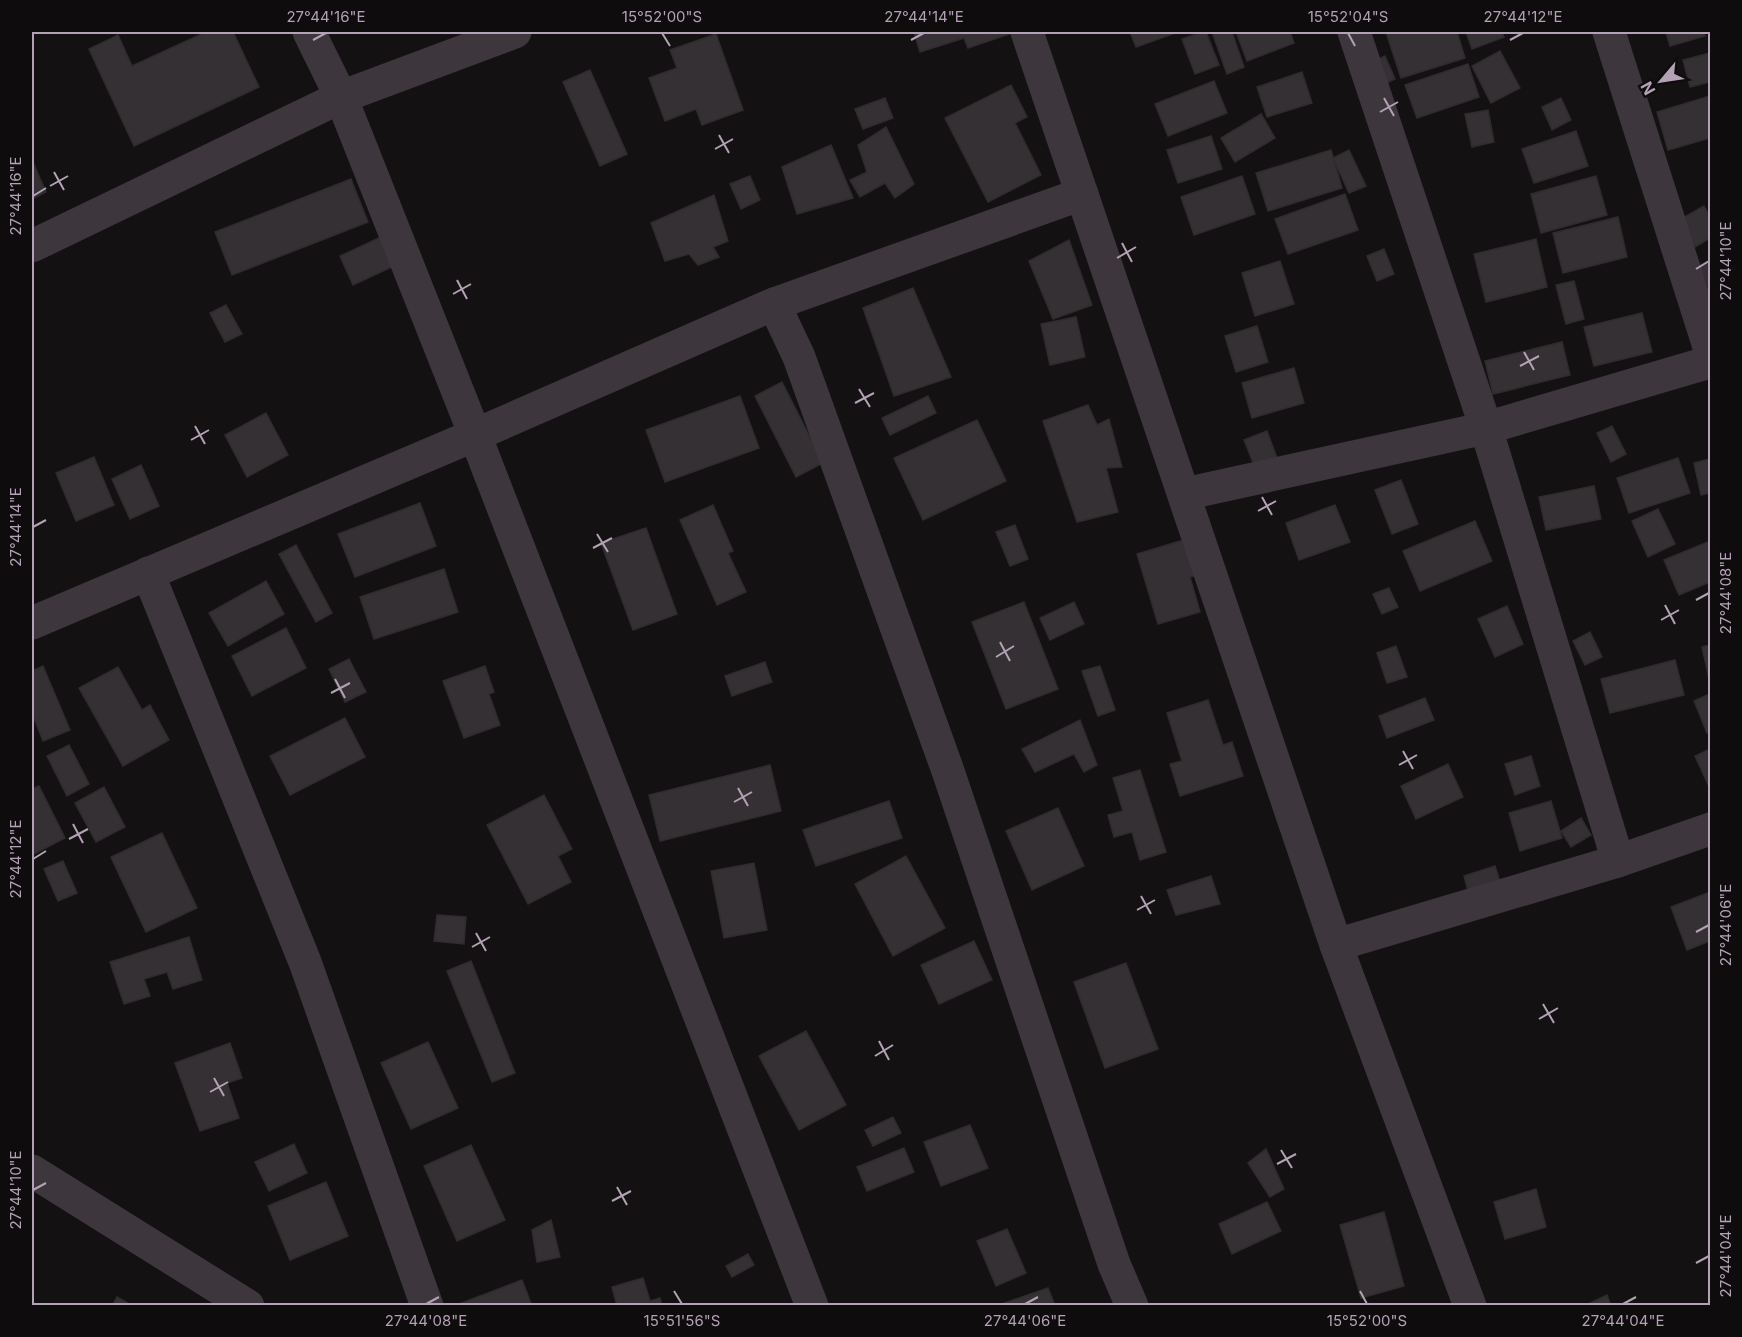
<svg xmlns="http://www.w3.org/2000/svg" width="1742" height="1337" viewBox="0 0 1742 1337" font-family="Inter,sans-serif">
  <style>
    .building { fill: #353034; stroke: #2f2b2e; stroke-width: 1.5 }
    .lines { fill: none; stroke-linecap: round; stroke-linejoin: round }
    .minor { stroke: #3d363d; stroke-width: 33 }
    .ticks { fill: none; stroke: #b3a1b5; stroke-width: 2 }
    .neatline { fill: none; stroke: #b3a1b5; stroke-width: 2 }
    .ticks-label { font-size: 15px; text-anchor: middle; fill: #b3a1b5 }
  </style>
  <rect width="100%" height="100%" fill="#131112"/>
  <g class="building">
    <polygon points="206,32 233,32 259,87 134,146 89,49 118,35 132,66"/>
    <polygon points="914,32 1008,32 1009,34 968,48 964,38 920,52"/>
    <polygon points="1130,32 1178,32 1136,47"/>
    <polygon points="1203,32 1206,32 1219,65 1195,74 1182,39"/>
    <polygon points="1212,32 1232,32 1244,67 1227,74"/>
    <polygon points="1236,32 1290,32 1294,43 1247,61"/>
    <polygon points="1386,32 1457,32 1465,58 1401,78"/>
    <polygon points="1466,32 1502,32 1504,37 1472,49"/>
    <polygon points="1666,32 1704,32 1705,36 1670,46"/>
    <polygon points="716,34 743,110 702,125 696,109 665,121 649,78 677,68 670,50"/>
    <polygon points="1500,51 1520,88 1491,103 1472,66"/>
    <polygon points="1710,53 1710,82 1690,87 1683,60"/>
    <polygon points="1385,56 1395,79 1376,88 1365,65"/>
    <polygon points="1468,64 1479,97 1417,118 1405,85"/>
    <polygon points="590,70 627,154 600,166 563,82"/>
    <polygon points="1302,72 1312,103 1267,117 1257,87"/>
    <polygon points="1214,81 1227,113 1168,136 1155,104"/>
    <polygon points="1011,85 1027,117 1015,123 1041,175 988,202 945,118"/>
    <polygon points="1710,96 1710,138 1668,150 1657,112"/>
    <polygon points="885,98 893,118 863,129 855,109"/>
    <polygon points="1561,98 1571,120 1552,130 1542,107"/>
    <polygon points="1488,110 1494,142 1472,147 1465,114"/>
    <polygon points="1261,114 1275,138 1235,162 1221,138"/>
    <polygon points="886,127 914,184 895,198 885,183 860,197 850,180 867,172 858,145"/>
    <polygon points="1576,131 1588,166 1534,183 1522,149"/>
    <polygon points="1211,136 1222,169 1178,183 1167,150"/>
    <polygon points="831,145 853,198 797,214 782,167"/>
    <polygon points="1331,150 1342,188 1268,211 1256,173"/>
    <polygon points="1349,150 1366,186 1349,193 1333,158"/>
    <polygon points="32,160 46,192 32,199"/>
    <polygon points="750,176 760,200 741,209 730,184"/>
    <polygon points="1242,176 1255,214 1194,235 1181,197"/>
    <polygon points="1596,176 1607,215 1541,233 1531,194"/>
    <polygon points="351,179 368,222 232,275 215,232"/>
    <polygon points="1345,194 1358,230 1288,254 1275,219"/>
    <polygon points="714,195 728,241 713,247 719,257 698,265 689,254 665,261 651,223"/>
    <polygon points="1704,206 1710,217 1710,238 1695,247 1679,220"/>
    <polygon points="1618,217 1627,257 1563,273 1553,233"/>
    <polygon points="381,237 394,266 353,285 340,256"/>
    <polygon points="1536,239 1547,287 1486,302 1474,254"/>
    <polygon points="1069,240 1092,305 1053,319 1029,261"/>
    <polygon points="1384,249 1394,274 1377,281 1367,256"/>
    <polygon points="1280,261 1294,304 1255,316 1242,273"/>
    <polygon points="1710,261 1710,291 1699,266"/>
    <polygon points="1574,281 1584,319 1566,324 1556,285"/>
    <polygon points="913,288 951,377 894,396 863,308"/>
    <polygon points="226,305 242,334 225,342 210,313"/>
    <polygon points="1642,313 1652,352 1594,366 1584,327"/>
    <polygon points="1076,317 1085,357 1050,365 1041,324"/>
    <polygon points="1257,326 1268,362 1236,372 1225,336"/>
    <polygon points="1562,342 1570,375 1493,394 1485,361"/>
    <polygon points="1294,368 1304,403 1252,418 1242,383"/>
    <polygon points="782,382 823,463 796,477 755,396"/>
    <polygon points="740,396 759,448 665,482 646,430"/>
    <polygon points="928,396 936,413 890,435 882,418"/>
    <polygon points="1088,405 1097,425 1109,419 1122,467 1106,468 1118,512 1077,522 1043,421"/>
    <polygon points="266,413 288,455 247,477 225,435"/>
    <polygon points="977,420 1006,481 923,520 894,458"/>
    <polygon points="1612,426 1626,454 1611,462 1597,433"/>
    <polygon points="1267,431 1280,466 1258,475 1244,440"/>
    <polygon points="94,457 114,505 76,521 56,473"/>
    <polygon points="1678,458 1690,493 1629,513 1617,478"/>
    <polygon points="1710,459 1710,493 1701,495 1694,463"/>
    <polygon points="141,465 159,506 130,519 112,479"/>
    <polygon points="1401,480 1418,524 1392,534 1375,490"/>
    <polygon points="1594,486 1601,519 1546,530 1539,497"/>
    <polygon points="420,503 436,546 355,577 338,534"/>
    <polygon points="713,505 733,551 728,553 746,592 717,605 680,520"/>
    <polygon points="1335,505 1350,542 1299,560 1286,523"/>
    <polygon points="1658,509 1675,544 1648,557 1632,521"/>
    <polygon points="1475,521 1492,561 1420,591 1403,551"/>
    <polygon points="1015,525 1028,559 1010,566 996,532"/>
    <polygon points="646,528 677,614 633,630 601,543"/>
    <polygon points="1187,539 1197,575 1190,577 1200,612 1158,624 1137,554"/>
    <polygon points="1710,541 1710,582 1679,595 1664,560"/>
    <polygon points="296,545 332,613 316,622 279,554"/>
    <polygon points="444,569 458,612 374,639 360,597"/>
    <polygon points="266,581 284,614 228,646 209,613"/>
    <polygon points="1389,588 1398,607 1382,614 1373,594"/>
    <polygon points="1024,602 1058,689 1006,709 972,622"/>
    <polygon points="1074,602 1084,624 1050,640 1040,618"/>
    <polygon points="1507,606 1523,644 1495,657 1478,619"/>
    <polygon points="286,628 306,668 252,696 232,656"/>
    <polygon points="1590,632 1602,657 1585,665 1573,641"/>
    <polygon points="1710,645 1710,683 1702,647"/>
    <polygon points="1396,646 1407,677 1387,683 1377,653"/>
    <polygon points="349,659 366,692 345,702 329,669"/>
    <polygon points="1675,660 1684,695 1610,713 1601,679"/>
    <polygon points="765,662 772,682 732,696 725,676"/>
    <polygon points="43,666 70,730 43,741 32,713 32,671"/>
    <polygon points="485,666 494,692 489,694 500,725 464,738 443,681"/>
    <polygon points="1100,666 1115,710 1098,716 1082,671"/>
    <polygon points="118,667 142,710 150,705 169,740 123,766 79,688"/>
    <polygon points="1710,694 1710,732 1707,733 1694,701"/>
    <polygon points="1425,698 1434,720 1387,738 1379,716"/>
    <polygon points="1208,700 1223,745 1232,742 1243,776 1180,796 1170,764 1182,761 1167,713"/>
    <polygon points="345,718 365,757 290,795 270,756"/>
    <polygon points="1080,720 1097,765 1084,772 1074,754 1035,772 1022,749"/>
    <polygon points="69,745 89,784 67,796 47,756"/>
    <polygon points="1710,749 1710,789 1695,756"/>
    <polygon points="1531,756 1540,786 1515,795 1505,764"/>
    <polygon points="1448,764 1463,797 1416,819 1401,786"/>
    <polygon points="770,765 781,811 660,841 649,795"/>
    <polygon points="1140,770 1166,852 1140,860 1132,832 1114,837 1108,815 1123,811 1113,778"/>
    <polygon points="39,786 65,838 32,855 32,789"/>
    <polygon points="104,787 125,827 96,842 75,803"/>
    <polygon points="544,795 572,849 558,856 571,882 528,904 487,825"/>
    <polygon points="889,801 902,838 816,866 803,830"/>
    <polygon points="1551,801 1562,838 1520,851 1509,813"/>
    <polygon points="1058,808 1084,866 1032,890 1006,831"/>
    <polygon points="1581,818 1591,835 1571,847 1561,831"/>
    <polygon points="162,833 197,908 146,932 111,857"/>
    <polygon points="906,856 945,928 893,956 855,884"/>
    <polygon points="63,861 77,893 58,901 44,869"/>
    <polygon points="754,863 767,930 724,938 711,871"/>
    <polygon points="1495,866 1501,885 1469,895 1464,876"/>
    <polygon points="1211,876 1220,904 1176,915 1167,890"/>
    <polygon points="1710,892 1710,941 1687,950 1671,907"/>
    <polygon points="437,915 466,917 464,944 434,941"/>
    <polygon points="189,937 202,980 173,989 167,972 144,979 150,996 124,1004 110,962"/>
    <polygon points="974,941 992,980 939,1004 921,965"/>
    <polygon points="471,961 515,1073 492,1082 447,971"/>
    <polygon points="1126,963 1158,1049 1105,1068 1074,982"/>
    <polygon points="806,1031 846,1105 799,1130 759,1056"/>
    <polygon points="428,1042 458,1108 411,1129 381,1063"/>
    <polygon points="230,1043 242,1078 227,1083 239,1118 200,1131 175,1063"/>
    <polygon points="893,1117 901,1133 873,1146 865,1130"/>
    <polygon points="970,1125 988,1168 941,1186 924,1142"/>
    <polygon points="294,1144 307,1173 269,1191 255,1162"/>
    <polygon points="471,1145 505,1220 457,1241 424,1166"/>
    <polygon points="904,1148 914,1172 867,1191 857,1167"/>
    <polygon points="1266,1149 1284,1189 1270,1197 1248,1163"/>
    <polygon points="326,1182 348,1236 290,1260 268,1206"/>
    <polygon points="1536,1189 1546,1227 1505,1239 1494,1202"/>
    <polygon points="1267,1202 1281,1231 1232,1254 1219,1224"/>
    <polygon points="1384,1212 1404,1286 1361,1298 1340,1225"/>
    <polygon points="551,1220 560,1257 537,1262 532,1230"/>
    <polygon points="1007,1229 1026,1273 996,1286 977,1241"/>
    <polygon points="748,1254 754,1265 732,1277 726,1266"/>
    <polygon points="643,1278 650,1301 660,1298 662,1306 617,1306 612,1287"/>
    <polygon points="522,1280 532,1306 454,1306"/>
    <polygon points="1048,1288 1054,1303 1047,1306 996,1306"/>
    <polygon points="1607,1295 1611,1306 1584,1306"/>
    <polygon points="117,1297 133,1306 112,1306"/>
  </g>
  <g class="lines">
    <g class="minor">
      <polyline points="309,32 341,97 475,435 812,1306"/>
      <polyline points="1027,32 1336,945 1470,1306"/>
      <polyline points="1354,32 1486,428 1618,861"/>
      <polyline points="1609,32 1710,350"/>
      <polyline points="32,246 341,97 515,32"/>
      <polyline points="774,304 1082,194"/>
      <polyline points="1184,494 1486,428 1710,362"/>
      <polyline points="148,573 305,962 427,1306"/>
      <polyline points="32,623 475,435 774,304 799,357 948,771 1114,1264 1132,1306"/>
      <polyline points="1336,945 1618,861 1710,829"/>
      <polyline points="32,1171 248,1306"/>
    </g>
  </g>
  <path class="ticks" d="M 662,33 L 670,46M 1348,33 L 1355,46M 313,40 L 326,33M 911,40 L 924,33M 1510,40 L 1523,33M 1384,98 L 1394,116M 1380,112 L 1398,102M 719,135 L 729,153M 715,149 L 733,139M 54,172 L 64,190M 50,186 L 68,176M 33,196 L 46,188M 1122,243 L 1132,262M 1117,258 L 1136,247M 1696,269 L 1709,261M 457,280 L 467,299M 453,294 L 471,284M 1524,352 L 1534,370M 1520,366 L 1539,356M 859,389 L 870,407M 855,403 L 874,393M 195,426 L 205,444M 191,440 L 209,430M 1262,497 L 1272,515M 1258,511 L 1276,501M 33,527 L 46,520M 597,534 L 608,552M 593,548 L 612,538M 1696,600 L 1709,593M 1665,605 L 1675,624M 1661,620 L 1679,610M 1000,642 L 1010,661M 996,657 L 1014,646M 335,679 L 345,698M 331,693 L 350,683M 1403,751 L 1413,769M 1399,765 L 1417,755M 738,788 L 748,806M 734,802 L 752,792M 73,824 L 83,843M 69,839 L 88,829M 33,859 L 46,851M 1141,896 L 1151,914M 1137,910 L 1155,900M 1696,932 L 1709,925M 476,933 L 486,951M 472,947 L 490,937M 1543,1004 L 1554,1023M 1539,1019 L 1558,1008M 879,1041 L 889,1060M 875,1056 L 893,1045M 214,1078 L 224,1096M 210,1092 L 228,1082M 1281,1150 L 1292,1168M 1277,1164 L 1296,1154M 617,1187 L 627,1205M 33,1190 L 46,1183M 612,1201 L 631,1191M 1696,1263 L 1709,1256M 674,1291 L 682,1304M 1360,1291 L 1367,1304M 426,1304 L 439,1297M 1025,1304 L 1038,1297M 1623,1304 L 1636,1297"/>
  <rect width="1742" height="1337" fill="none" stroke="#0e0c0d" stroke-width="66"/>
  <g transform="translate(1661 81) rotate(241)" stroke="#0e0c0d" stroke-width="4.5" paint-order="stroke">
  <path d="M0-4.5L10 22L0 15L-10 22Z" fill="#b3a1b5"/>
  <text y="-9" font-size="16" font-weight="bold" text-anchor="middle" fill="#b3a1b5">N</text>
  </g>
  <rect x="33" y="33" width="1676" height="1271" class="neatline"/>
  <g class="ticks-label">
    <text x="326" y="22">27°44'16"E</text>
    <text x="662" y="22">15°52'00"S</text>
    <text x="924" y="22">27°44'14"E</text>
    <text x="1348" y="22">15°52'04"S</text>
    <text x="1523" y="22">27°44'12"E</text>
    <text transform="translate(16 196) rotate(-90)" y="5">27°44'16"E</text>
    <text transform="translate(1726 261) rotate(-90)" y="5">27°44'10"E</text>
    <text transform="translate(16 527) rotate(-90)" y="5">27°44'14"E</text>
    <text transform="translate(1726 593) rotate(-90)" y="5">27°44'08"E</text>
    <text transform="translate(16 859) rotate(-90)" y="5">27°44'12"E</text>
    <text transform="translate(1726 925) rotate(-90)" y="5">27°44'06"E</text>
    <text transform="translate(16 1190) rotate(-90)" y="5">27°44'10"E</text>
    <text transform="translate(1726 1256) rotate(-90)" y="5">27°44'04"E</text>
    <text x="426" y="1326">27°44'08"E</text>
    <text x="682" y="1326">15°51'56"S</text>
    <text x="1025" y="1326">27°44'06"E</text>
    <text x="1367" y="1326">15°52'00"S</text>
    <text x="1623" y="1326">27°44'04"E</text>
  </g>
</svg>
